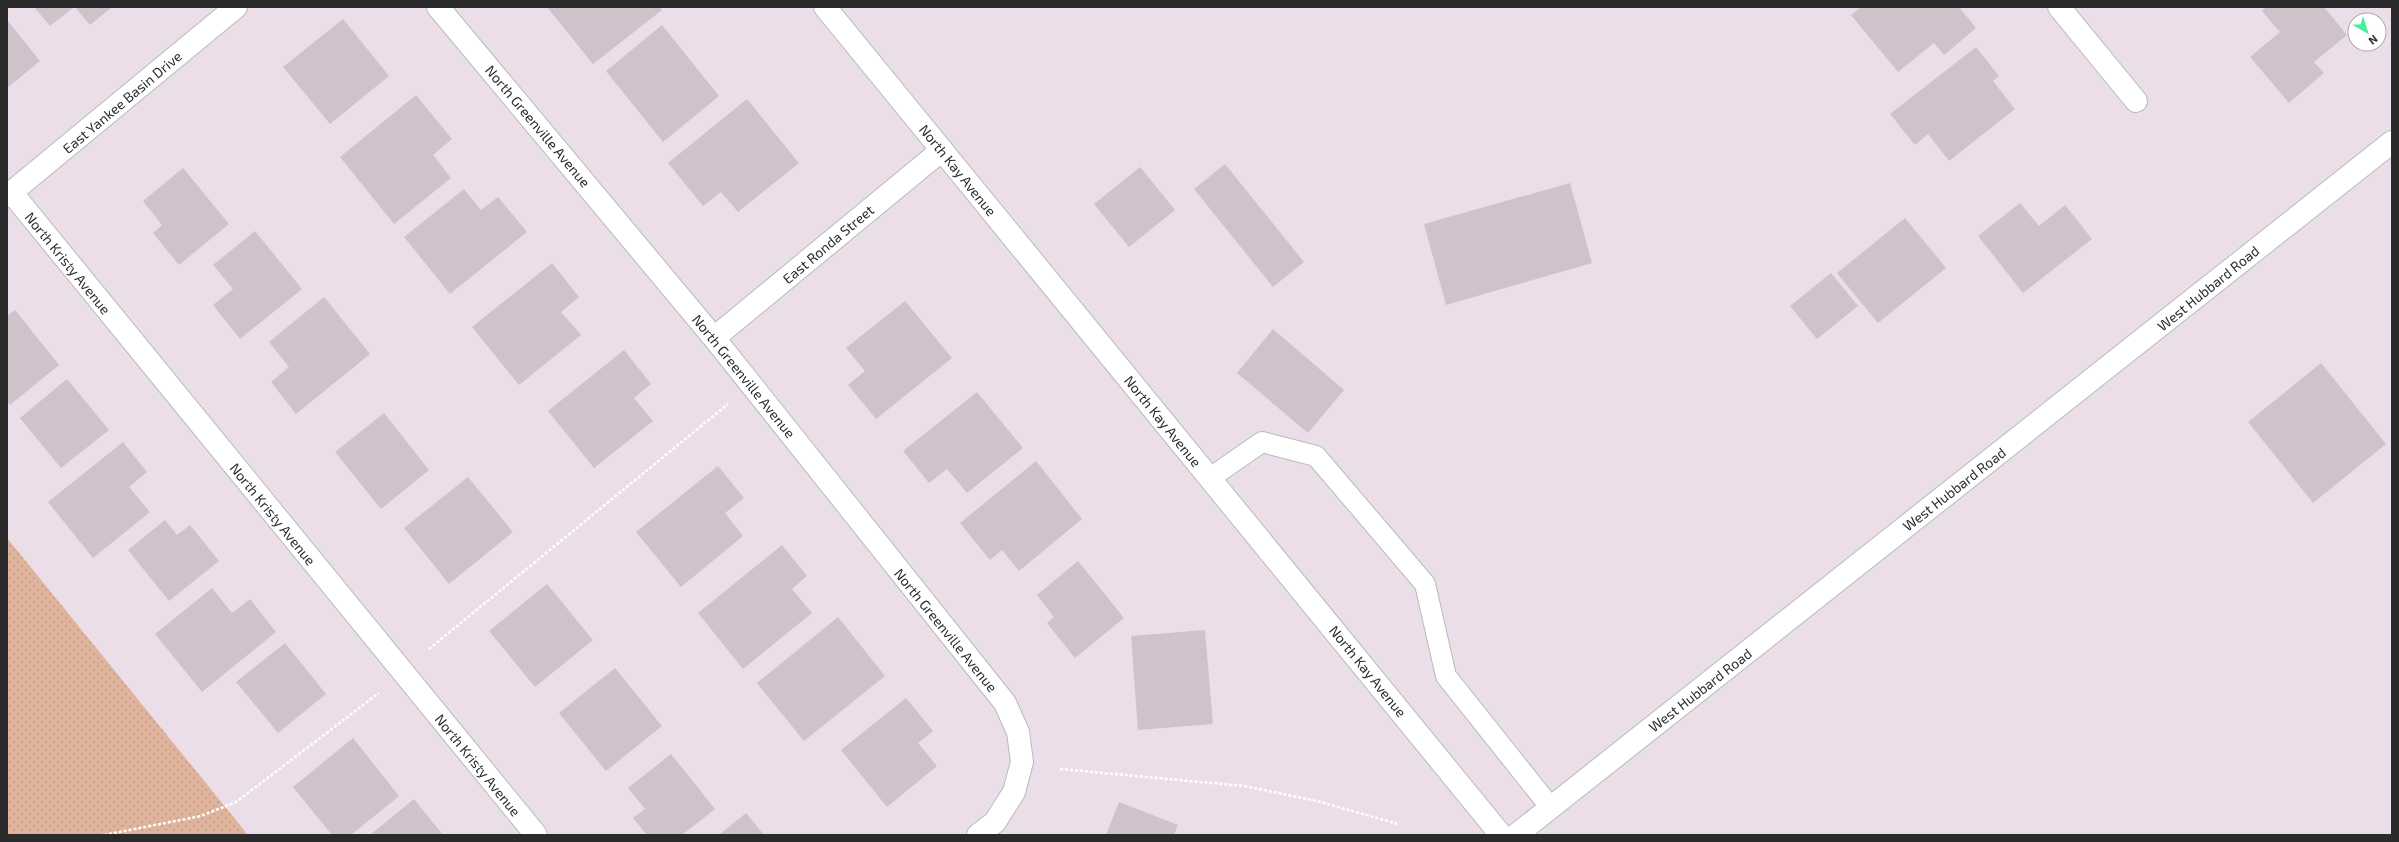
<svg xmlns="http://www.w3.org/2000/svg" width="2399" height="842" viewBox="0 0 2399 842" font-family="'Exo 2',sans-serif">
  <style>
    .grass { fill: url(#grass-dots) }
    .building { fill: #cfc2cb }
    .lines { fill: none; stroke-linecap: round; stroke-linejoin: round }
    .service-casing { stroke: #b1beb8; stroke-width: 22 }
    .minor-casing { stroke: #b1beb8; stroke-width: 24 }
    .tertiary-casing { stroke: #b1beb8; stroke-width: 24 }
    .path { stroke: #fff; stroke-width: 2.5; stroke-dasharray: 3 2; stroke-linecap: butt }
    .service { stroke: #fff; stroke-width: 20 }
    .minor { stroke: #fff; stroke-width: 22 }
    .tertiary { stroke: #fff; stroke-width: 22 }
    .labels { text-anchor: middle; dominant-baseline: central; stroke-width: 3; stroke-linejoin: round; paint-order: stroke }
    .street-label { font-size: 14px; fill: #2b2b2b; stroke: #fff }
  </style>
  <defs>
    <pattern id="grass-dots" width="8" height="8" patternUnits="userSpaceOnUse"><rect width="8" height="8" fill="#e0b39d"/><path d="M2 2h.1M6 6h.1" fill="none" stroke="#c09a87" stroke-width="1.8" stroke-linecap="round"/></pattern>
  </defs>
  <rect width="100%" height="100%" fill="#ecdee9"/>
  <polygon class="grass" points="7,538 248,835 7,835"/>
  <g class="building">
    <polygon points="34,7 74,7 50,26"/>
    <polygon points="75,7 112,7 90,25"/>
    <polygon points="547,7 659,7 662,10 593,64"/>
    <polygon points="1861,7 1959,7 1976,28 1944,55 1934,43 1898,72 1851,15"/>
    <polygon points="2266,7 2324,7 2347,35 2314,62 2324,73 2289,103 2250,57 2280,32 2262,11"/>
    <polygon points="343,19 389,76 330,124 283,67"/>
    <polygon points="7,20 40,61 7,88"/>
    <polygon points="662,25 719,96 663,142 606,71"/>
    <polygon points="1976,47 1999,76 1993,81 2015,109 1949,161 1928,134 1915,145 1890,114"/>
    <polygon points="416,95 452,139 433,155 451,178 394,224 340,157"/>
    <polygon points="747,99 799,163 738,212 721,192 703,206 668,163"/>
    <polygon points="1225,164 1304,262 1273,287 1194,189"/>
    <polygon points="1140,167 1175,210 1129,247 1094,204"/>
    <polygon points="183,168 229,224 179,265 153,233 162,225 143,201"/>
    <polygon points="1570,183 1592,263 1446,305 1424,224"/>
    <polygon points="464,189 481,210 498,197 527,232 450,294 404,237"/>
    <polygon points="2020,203 2039,226 2065,205 2092,239 2023,293 1978,236"/>
    <polygon points="1905,218 1946,268 1878,323 1837,273"/>
    <polygon points="255,231 302,289 240,339 213,305 233,289 213,265"/>
    <polygon points="552,263 579,297 561,312 581,335 519,385 472,327"/>
    <polygon points="1831,273 1858,306 1817,339 1790,306"/>
    <polygon points="324,297 370,354 296,414 271,382 289,367 269,342"/>
    <polygon points="905,301 952,358 876,419 848,385 865,371 846,348"/>
    <polygon points="15,310 59,365 10,405 7,401 7,316"/>
    <polygon points="1273,329 1344,390 1308,433 1237,373"/>
    <polygon points="624,350 651,384 634,398 653,421 594,468 548,411"/>
    <polygon points="2321,363 2386,444 2313,503 2248,422"/>
    <polygon points="67,379 109,430 61,468 20,418"/>
    <polygon points="977,392 1023,448 967,493 947,469 929,483 903,451"/>
    <polygon points="384,413 429,470 381,509 335,452"/>
    <polygon points="123,442 147,472 129,487 150,512 93,558 48,502"/>
    <polygon points="1036,461 1082,519 1019,571 1002,550 990,560 960,523"/>
    <polygon points="718,466 744,498 725,513 743,536 681,587 636,532"/>
    <polygon points="468,477 513,532 449,584 404,528"/>
    <polygon points="165,520 177,535 190,525 219,561 169,601 128,550"/>
    <polygon points="782,545 807,576 792,589 812,613 743,669 698,613"/>
    <polygon points="1078,561 1124,618 1075,658 1047,623 1054,617 1037,595"/>
    <polygon points="547,584 593,640 535,687 489,631"/>
    <polygon points="212,588 232,613 250,599 276,632 202,692 155,634"/>
    <polygon points="838,617 885,676 804,741 757,683"/>
    <polygon points="1205,630 1213,724 1138,730 1131,636"/>
    <polygon points="285,643 326,694 278,733 236,682"/>
    <polygon points="615,668 662,726 606,771 559,713"/>
    <polygon points="906,698 933,731 918,743 937,766 887,807 841,750"/>
    <polygon points="353,738 399,796 351,835 332,835 293,787"/>
    <polygon points="671,754 715,809 682,835 647,835 633,818 645,809 628,788"/>
    <polygon points="414,799 443,835 370,835"/>
    <polygon points="1119,802 1178,825 1174,835 1106,835"/>
    <polygon points="746,813 764,835 719,835"/>
  </g>
  <g class="lines">
    <g class="service-casing">
      <polyline id="service" points="1210,478 1262,442 1316,456 1425,584 1446,676 1551,808"/>
    </g>
    <g class="minor-casing">
      <g id="minor">
        <polyline points="438,7 714,338 1005,703 1018,732 1022,762 1014,792 995,822 978,835"/>
        <polyline points="2059,7 2136,101"/>
        <polyline points="12,193 536,835"/>
        <polyline points="7,196 236,7"/>
        <polyline points="714,338 942,150"/>
      </g>
    </g>
    <g class="tertiary-casing">
      <g id="tertiary">
        <polyline points="825,7 1501,835"/>
        <polyline points="1516,835 2392,142"/>
      </g>
    </g>
    <g class="path">
      <polyline points="429,649 728,404"/>
      <polyline points="1060,769 1244,786 1317,801 1398,824"/>
      <polyline points="104,835 201,816 236,802 379,693"/>
    </g>
    <use href="#service" class="service"/>
    <use href="#minor" class="minor"/>
    <use href="#tertiary" class="tertiary"/>
  </g>
  <g class="labels">
    <g class="street-label">
      <text transform="translate(122 102) rotate(-40)">East Yankee Basin Drive</text>
      <text transform="translate(538 126) rotate(50)">North Greenville Avenue</text>
      <text transform="translate(958 170) rotate(51)">North Kay Avenue</text>
      <text transform="translate(828 244) rotate(-40)">East Ronda Street</text>
      <text transform="translate(68 263) rotate(51)">North Kristy Avenue</text>
      <text transform="translate(2208 288) rotate(-39)">West Hubbard Road</text>
      <text transform="translate(744 376) rotate(51)">North Greenville Avenue</text>
      <text transform="translate(1163 421) rotate(51)">North Kay Avenue</text>
      <text transform="translate(1954 489) rotate(-38)">West Hubbard Road</text>
      <text transform="translate(273 514) rotate(51)">North Kristy Avenue</text>
      <text transform="translate(946 630) rotate(51)">North Greenville Avenue</text>
      <text transform="translate(1368 671) rotate(51)">North Kay Avenue</text>
      <text transform="translate(1700 690) rotate(-38)">West Hubbard Road</text>
      <text transform="translate(478 765) rotate(51)">North Kristy Avenue</text>
    </g>
  </g>
  <rect width="2399" height="842" fill="none" stroke="#2b2b2b" stroke-width="16"/>
  <g transform="translate(2367 32) rotate(141)"><circle r="19" fill="#ffffff" stroke="#aaaaaa"/>
  <path d="M0-3L7 15L0 10L-7 15Z" fill="#46f098"/>
  <text y="-6" font-size="11" font-weight="bold" text-anchor="middle" fill="#2b2b2b">N</text>
  </g>
</svg>
